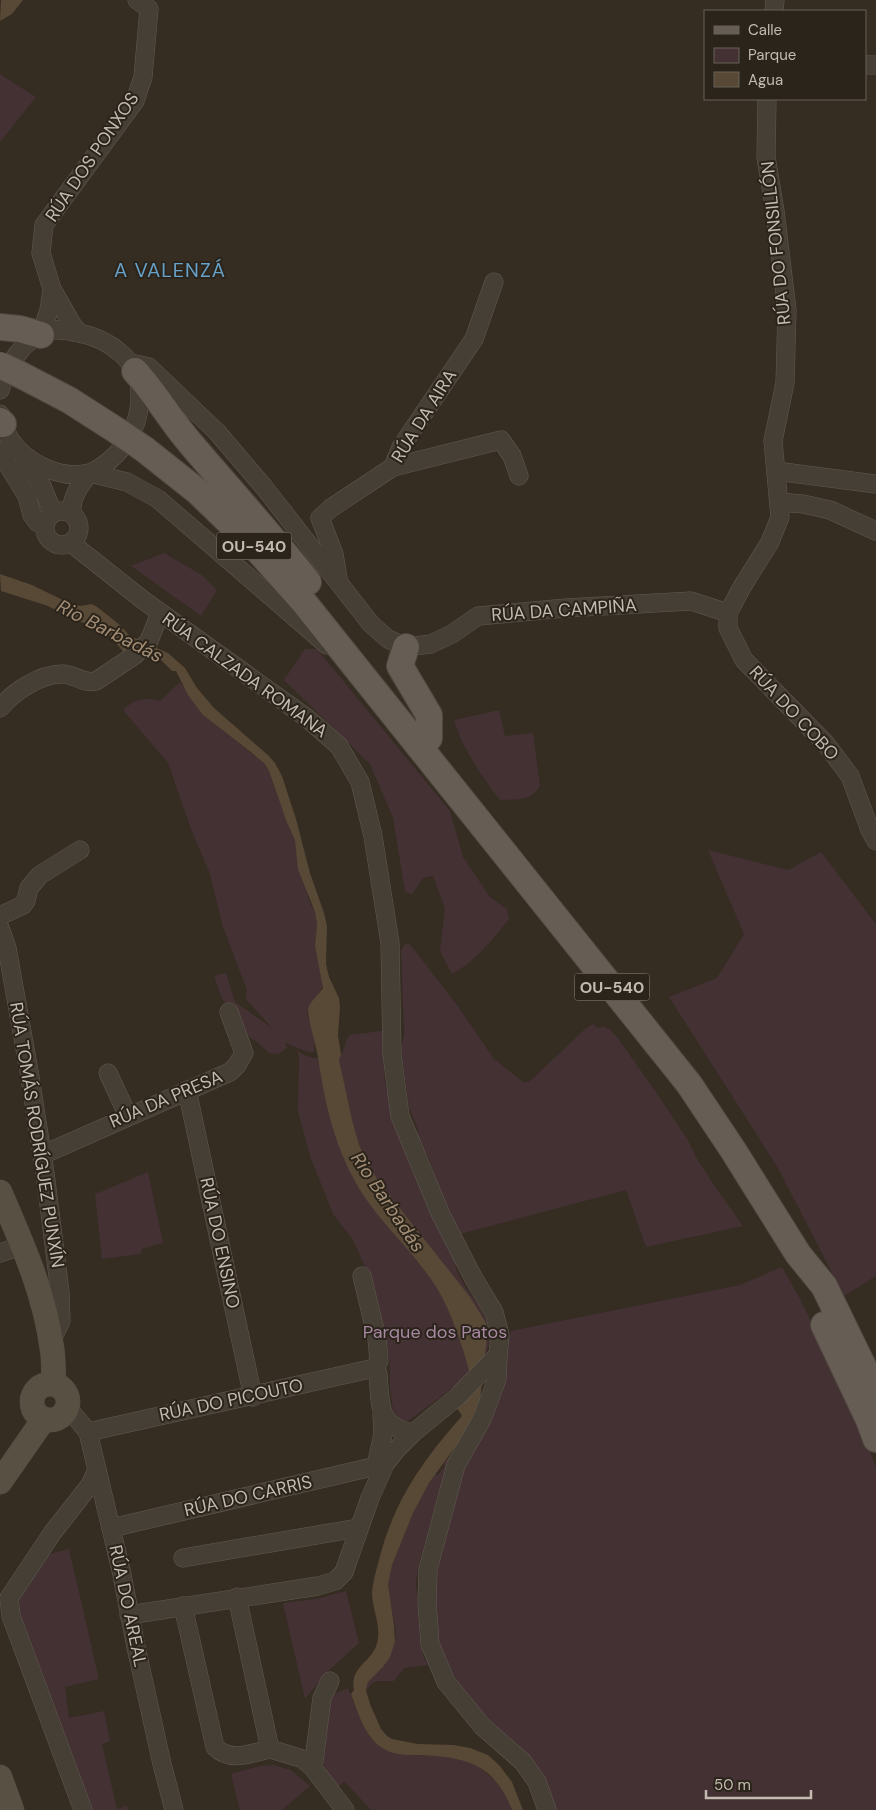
<svg xmlns="http://www.w3.org/2000/svg" width="876" height="1810" viewBox="0 0 876 1810" font-family="'DM Sans',sans-serif">
  <style>
    .green { fill: #443134 }
    .water { fill: #584936 }
    .lines { fill: none; stroke-linecap: round; stroke-linejoin: round }
    .street-casing { stroke: #615a50; stroke-width: 19 }
    .secondary-casing { stroke: #50483f; stroke-width: 25 }
    .primary-casing { stroke: #50483f; stroke-width: 28 }
    .street { stroke: #463f36; stroke-width: 18 }
    .secondary { stroke: #595044; stroke-width: 24 }
    .primary { stroke: #665e54; stroke-width: 26 }
    .primary-bridge-casing { stroke: #50483f; stroke-width: 28; stroke-linecap: butt }
    .primary-bridge { stroke: #665e54; stroke-width: 26 }
    .labels { text-anchor: middle; dominant-baseline: central; stroke-width: 4; stroke-linejoin: round; paint-order: stroke }
    .shield { fill: #2b241b; stroke: #958e83; stroke-width: 1 }
    .shield-label { font-size: 16px; font-weight: bold; fill: #c3bbb0 }
    .street-label { font-size: 18px; fill: #c3bbb0; stroke: #2b241b }
    .park-label { font-size: 18px; fill: #a688a1; stroke: #2b241b }
    .water-label { font-size: 19px; font-style: italic; fill: #a38d74; stroke: #2b241b }
    .quarter-label { font-size: 20px; letter-spacing: 1px; fill: #67a1c7; stroke: #2b241b }
  </style>
  <rect width="100%" height="100%" fill="#352c22"/>
  <g class="green">
    <polygon points="0,74 36,97 0,142"/>
    <polygon points="164,553 202,575 217,590 201,616 131,566"/>
    <path d="M 305,649 L 317,649 L 450,811 L 463,857 L 490,897 L 507,909 L 509,919 C 492,940 476,961 452,974 L 440,951 L 445,908 L 433,876 L 423,878 L 412,894 L 405,892 L 393,818 L 370,764 L 284,680 Z"/>
    <path d="M 180,682 L 203,715 L 265,764 L 269,771 L 287,823 L 295,840 L 309,901 L 315,912 L 317,924 L 315,946 L 323,986 L 307,1013 L 315,1038 L 314,1052 L 308,1052 L 285,1043 L 287,1048 L 278,1054 L 269,1053 L 257,1042 L 238,1030 L 221,996 L 214,976 L 226,973 L 235,1002 L 272,1028 L 246,999 L 247,990 L 223,927 L 210,874 L 191,829 L 168,763 L 123,710 C 134,699 146,697 160,701 Z"/>
    <path d="M 499,710 L 505,736 L 533,733 L 540,786 C 531,802 516,799 500,800 C 481,775 463,750 454,720 Z"/>
    <polygon points="708,850 788,870 821,852 876,924 876,1276 844,1296 778,1168 669,997 717,978 744,934"/>
    <polygon points="409,943 457,1005 494,1059 523,1082 529,1082 585,1029 593,1024 598,1028 603,1026 609,1029 617,1037 656,1092 689,1142 696,1157 716,1188 743,1226 646,1247 626,1190 460,1234 444,1202 430,1161 417,1136 418,1130 409,1107 401,1049 404,1035 401,951 404,945"/>
    <path d="M 388,1030 L 386,1048 L 383,1052 L 385,1083 L 398,1129 L 455,1259 C 455,1275 468,1290 477,1303 C 487,1318 494,1335 486,1353 C 477,1372 426,1408 408,1421 L 401,1420 L 393,1411 L 390,1388 L 390,1362 L 370,1278 L 353,1240 L 333,1214 L 310,1156 L 298,1112 L 299,1058 L 297,1050 C 312,1063 324,1057 342,1054 L 347,1039 L 350,1035 Z"/>
    <polygon points="148,1172 163,1243 141,1249 141,1254 102,1259 95,1194"/>
    <polygon points="782,1267 800,1299 839,1377 876,1467 876,1810 555,1810 550,1793 543,1779 522,1752 481,1711 459,1684 443,1657 432,1617 433,1570 469,1452 501,1395 506,1372 504,1356 511,1331 740,1285"/>
    <path d="M 453,1451 L 455,1453 L 442,1482 L 418,1567 L 416,1583 L 420,1638 L 424,1659 L 429,1665 L 404,1668 L 394,1681 L 378,1681 L 372,1683 L 367,1690 C 365,1680 377,1675 383,1667 C 387,1661 393,1650 395,1643 C 399,1625 388,1604 388,1586 C 387,1561 420,1496 435,1474 L 438,1475 L 445,1466 L 443,1464 Z"/>
    <polygon points="69,1549 99,1679 65,1687 69,1718 104,1711 110,1741 102,1744 117,1809 127,1806 128,1810 83,1810 11,1616 37,1557"/>
    <polygon points="346,1591 359,1643 328,1671 305,1699 283,1603 316,1599"/>
    <polygon points="348,1688 359,1716 370,1737 409,1755 454,1757 477,1765 500,1785 512,1810 371,1810 344,1781 339,1786 335,1786 327,1772 323,1762 328,1696"/>
    <polygon points="273,1765 291,1770 310,1786 282,1810 240,1810 231,1774 260,1766"/>
  </g>
  <g class="water">
    <polygon points="1,0 23,0 12,14 0,21"/>
    <path d="M 0,574 L 32,585 L 71,604 L 81,606 L 91,604 L 96,606 L 120,625 L 130,636 L 168,653 L 185,668 L 197,688 L 214,708 L 269,756 L 275,763 L 282,776 L 296,819 L 310,873 L 324,913 L 327,926 L 326,964 L 329,977 L 339,998 L 340,1007 L 338,1036 L 341,1054 L 339,1060 L 352,1120 L 359,1145 L 367,1162 L 377,1179 L 394,1201 L 470,1297 L 486,1323 L 487,1336 L 480,1400 L 466,1432 L 429,1483 L 413,1513 L 392,1565 L 388,1585 L 394,1625 L 395,1642 L 390,1657 L 383,1667 L 368,1682 L 366,1690 L 370,1704 L 381,1729 L 387,1736 L 392,1739 L 418,1744 L 454,1745 L 470,1748 L 488,1755 L 499,1765 L 512,1782 L 523,1810 L 512,1810 C 493,1762 465,1757 417,1755 C 407,1755 393,1755 384,1749 C 365,1738 358,1713 351,1694 L 354,1690 C 349,1664 376,1662 378,1638 C 380,1623 372,1608 372,1593 C 373,1580 377,1568 380,1556 C 395,1499 424,1459 462,1416 L 457,1408 L 474,1393 C 469,1364 456,1325 443,1299 C 425,1264 394,1237 371,1206 C 338,1161 326,1112 318,1057 C 317,1047 305,1012 309,1006 C 312,1000 319,994 323,988 L 315,946 L 317,924 L 315,912 L 298,869 L 295,840 L 287,823 L 269,771 L 265,764 L 248,750 L 203,715 L 188,695 L 176,671 L 172,671 L 161,660 L 159,661 L 149,658 L 127,656 L 110,636 L 99,628 L 78,621 L 48,606 L 1,591 Z"/>
  </g>
  <g class="lines">
    <g class="street-casing">
      <g id="street">
        <polyline points="774,11 775,0"/>
        <polyline points="865,65 876,65"/>
        <polyline points="767,99 766,157 775,211 787,310 785,383 773,441 780,517 770,542 742,587 728,613 728,628 744,660 826,744 850,776 870,830 876,841"/>
        <polyline points="79,333 72,324 52,289 41,253 44,225 135,101 143,77 149,9 137,0"/>
        <polyline points="41,335 49,310 52,289"/>
        <polyline points="131,366 136,364 149,367 217,432 263,486 371,624 388,639 406,647 431,644 452,634 478,616 566,608 691,601 728,613"/>
        <path d="M 0,390 C 7,366 22,339 49,331 C 59,328 69,331 79,333 C 109,339 141,361 140,395 C 140,422 129,444 109,461 C 103,466 96,471 89,473 C 61,480 25,463 10,439 C 5,431 2,423 0,414"/>
        <polyline points="0,452 27,496 32,515 38,523 45,524"/>
        <polyline points="25,459 41,484 53,513"/>
        <polyline points="393,467 501,440 512,456 519,476"/>
        <polyline points="776,471 876,484"/>
        <polyline points="779,502 803,504 830,510 876,531"/>
        <circle cx="62" cy="528" r="17"/>
        <path d="M 72,514 C 70,498 80,484 90,473 L 127,482 L 158,499 L 327,645"/>
        <polyline points="71,543 143,600 307,718 339,746 360,782 373,836 390,943 392,1054 400,1116 441,1215 474,1279 494,1312 500,1335 498,1355 497,1379 482,1419 456,1465 428,1569 427,1603 430,1644 446,1682 482,1726 523,1762 537,1782 547,1810"/>
        <polyline points="338,578 334,554 320,518 331,508 393,467 401,447 474,339 494,282"/>
        <path d="M 0,708 C 13,692 40,674 62,674 C 75,674 82,684 96,681 L 135,655 L 149,641 L 160,613"/>
        <polyline points="0,916 23,905 26,901 29,888 40,875 80,850"/>
        <polyline points="0,928 7,948 29,1071 45,1173 60,1292 61,1321 51,1341"/>
        <polyline points="108,1073 128,1116"/>
        <polyline points="187,1090 253,1397"/>
        <polyline points="42,1155 230,1072 237,1065 244,1053 229,1012"/>
        <polyline points="0,1253 23,1245"/>
        <polyline points="362,1276 377,1339 379,1361 374,1370"/>
        <polyline points="68,1408 88,1432 121,1570 136,1647 162,1764 174,1810"/>
        <path d="M 88,1432 L 370,1369 L 374,1370 L 378,1374 C 381,1404 376,1426 413,1433"/>
        <polyline points="376,1466 383,1434 382,1414"/>
        <polyline points="111,1528 385,1464"/>
        <polyline points="183,1558 358,1528"/>
        <polyline points="237,1597 270,1749 303,1759 313,1768 345,1810"/>
        <path d="M 183,1606 L 215,1747 C 231,1763 251,1753 270,1749"/>
        <polyline points="129,1615 318,1586 335,1581 344,1572 370,1498 385,1464 397,1449 413,1433 457,1397 498,1355"/>
        <polyline points="313,1768 322,1698 330,1681"/>
        <polyline points="83,1810 11,1616 9,1598 53,1532 90,1485 97,1469"/>
      </g>
    </g>
    <g class="secondary-casing">
      <g id="secondary">
        <path d="M 0,1192 C 22,1243 45,1294 52,1349 C 54,1360 53,1372 54,1384"/>
        <circle cx="50" cy="1402" r="18"/>
        <polyline points="0,1482 44,1419"/>
        <polyline points="0,1777 12,1810"/>
      </g>
    </g>
    <g class="primary-casing">
      <g id="primary">
        <polyline points="0,327 20,329 41,335"/>
        <path d="M 135,371 C 156,394 171,421 191,444 C 230,490 271,535 308,582"/>
        <polyline points="19,374 69,400 119,432"/>
        <polyline points="0,421 3,424"/>
        <polyline points="144,449 197,491 254,546 302,600 689,1084 733,1150 798,1254 824,1286 876,1393"/>
        <polyline points="406,647 400,666 429,715 429,738"/>
        <polyline points="824,1325 869,1420 876,1439"/>
      </g>
    </g>
    <use href="#street" class="street"/>
    <use href="#secondary" class="secondary"/>
    <use href="#primary" class="primary"/>
    <g class="primary-bridge-casing">
      <g id="primary-bridge">
        <polyline points="0,365 19,374"/>
        <polyline points="119,432 144,449"/>
      </g>
    </g>
    <use href="#primary-bridge" class="primary-bridge"/>
  </g>
  <g class="labels">
    <g class="shield">
      <rect x="216.5" y="532.5" width="75" height="27" rx="4"/>
      <rect x="574.5" y="973.5" width="75" height="27" rx="4"/>
    </g>
    <g class="shield-label">
      <text x="254" y="546">OU-540</text>
      <text x="612" y="987">OU-540</text>
    </g>
    <g class="street-label">
      <text transform="translate(92 157) rotate(-56)">RÚA DOS PONXOS</text>
      <text transform="translate(776 243) rotate(-96)">RÚA DO FONSILLÓN</text>
      <text transform="translate(424 416) rotate(-58)">RÚA DA AIRA</text>
      <text transform="translate(564 610) rotate(-4)">RÚA DA CAMPIÑA</text>
      <text transform="translate(245 675) rotate(36)">RÚA CALZADA ROMANA</text>
      <text transform="translate(794 713) rotate(47)">RÚA DO COBO</text>
      <text transform="translate(166 1099) rotate(-23)">RÚA DA PRESA</text>
      <text transform="translate(37 1135) rotate(81)">RÚA TOMÁS RODRÍGUEZ PUNXÍN</text>
      <text transform="translate(220 1243) rotate(78)">RÚA DO ENSINO</text>
      <text transform="translate(231 1400) rotate(-12)">RÚA DO PICOUTO</text>
      <text transform="translate(248 1496) rotate(-13)">RÚA DO CARRIS</text>
      <text transform="translate(128 1606) rotate(78)">RÚA DO AREAL</text>
    </g>
    <g class="park-label">
      <text x="435" y="1332">Parque dos Patos</text>
    </g>
    <g class="water-label">
      <text transform="translate(110 631) rotate(27)">Rio Barbadás</text>
      <text transform="translate(388 1202) rotate(56)">Rio Barbadás</text>
    </g>
    <g class="quarter-label">
      <text x="170" y="270">A VALENZÁ</text>
    </g>
  </g>
  <rect x="704" y="10" width="162" height="90" fill="#2b241b" stroke="#686057"/>
  <rect x="714" y="26" width="25" height="8" fill="#665e54" stroke="#686057"/>
  <text x="748" y="35" font-size="15" fill="#c3bbb0">Calle</text>
  <rect x="714" y="48" width="25" height="15" fill="#443134" stroke="#686057"/>
  <text x="748" y="60" font-size="15" fill="#c3bbb0">Parque</text>
  <rect x="714" y="72" width="25" height="15" fill="#584936" stroke="#686057"/>
  <text x="748" y="85" font-size="15" fill="#c3bbb0">Agua</text>
  <path d="M706 1790v8h105v-8" fill="none" stroke="#c3bbb0" stroke-width="2.5"/>
  <text x="714" y="1790" font-size="15" fill="#c3bbb0" stroke="#2b241b" stroke-width="4" paint-order="stroke">50 m</text>
</svg>
